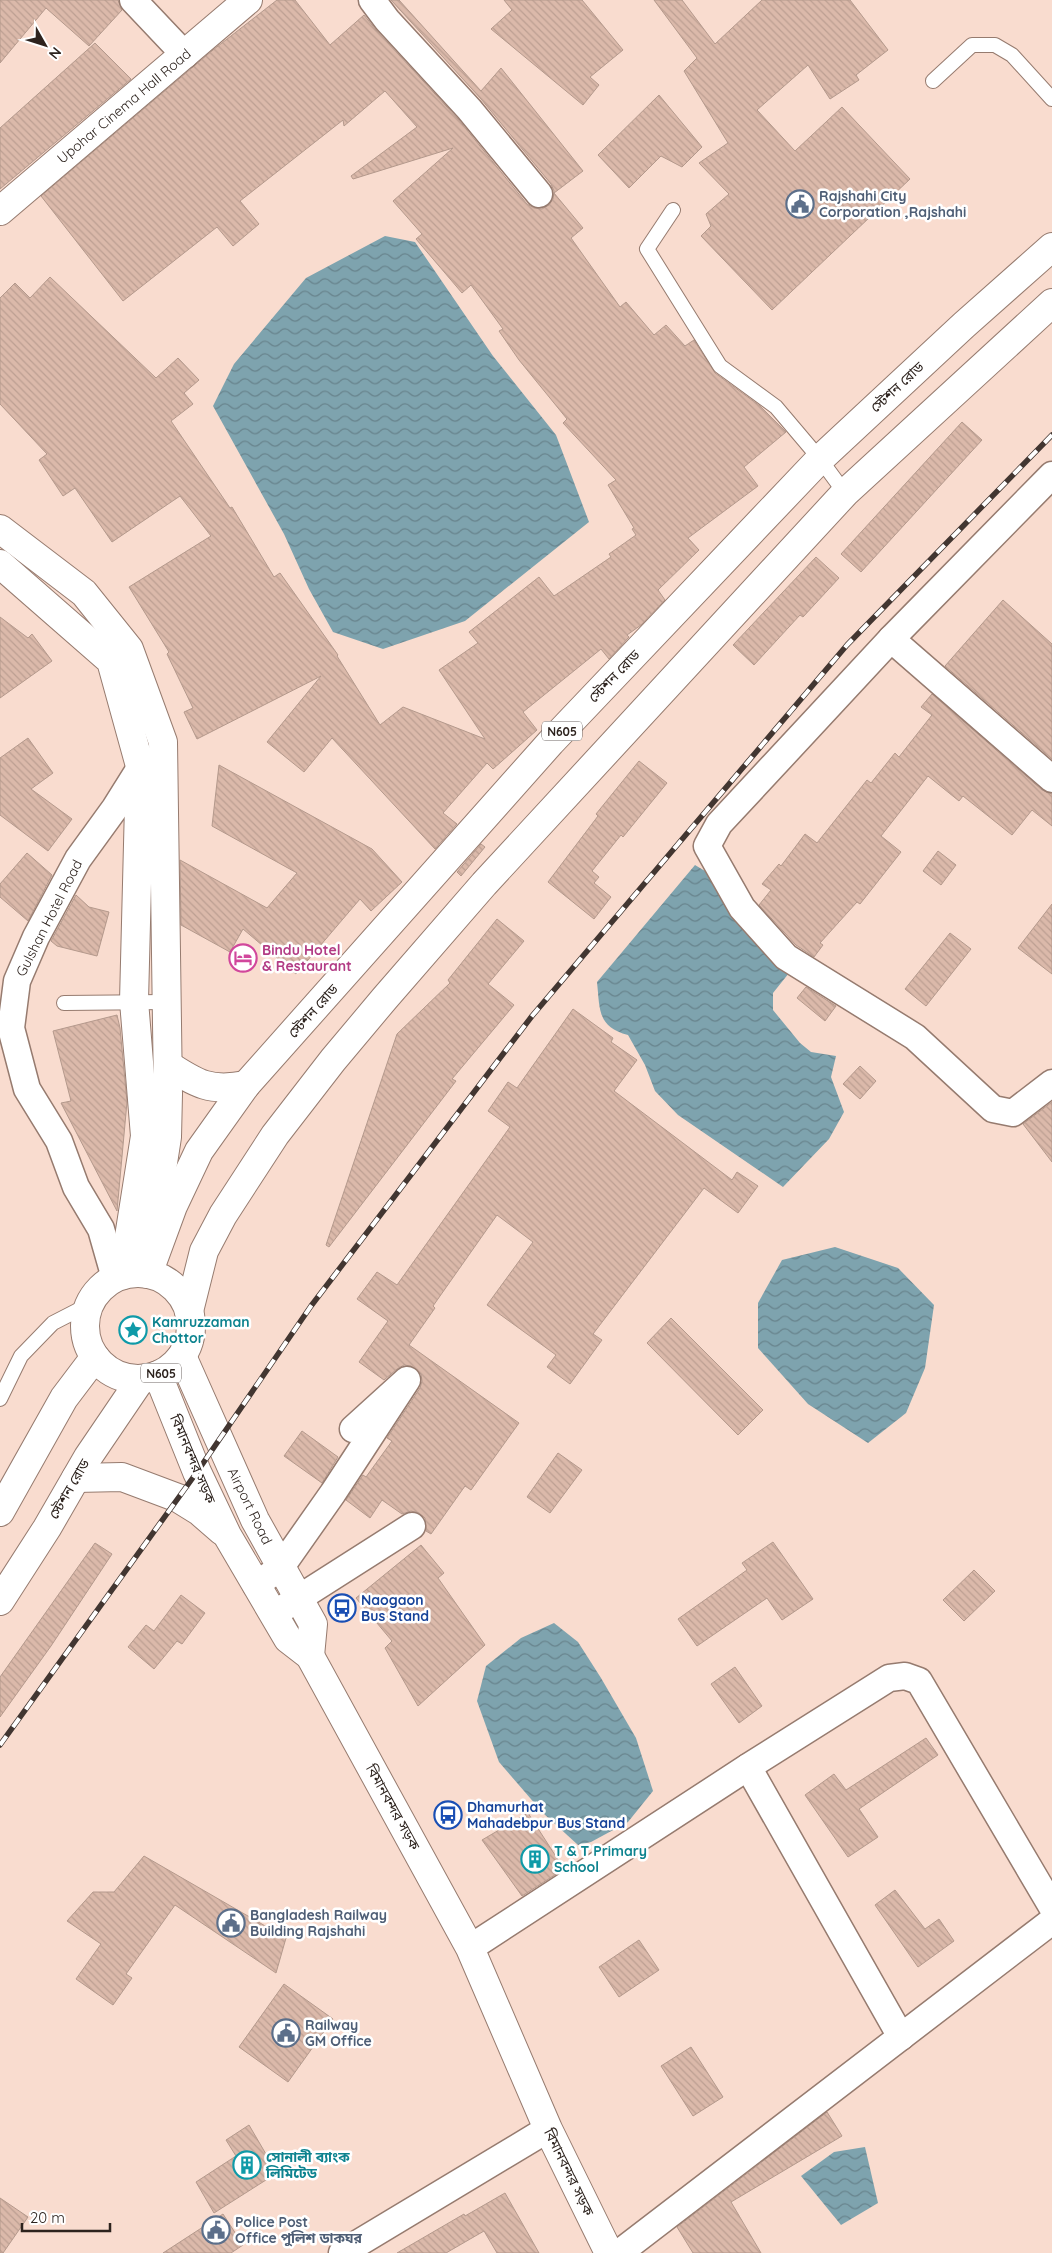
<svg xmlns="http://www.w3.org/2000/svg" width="1052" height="2253" viewBox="0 0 1052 2253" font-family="Quicksand,'Noto Sans Bengali',sans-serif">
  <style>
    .water { fill: url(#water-waves) }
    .building { fill: url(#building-back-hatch); stroke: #b4998c }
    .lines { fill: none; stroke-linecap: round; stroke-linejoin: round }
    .service-casing { stroke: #967b6f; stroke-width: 16 }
    .minor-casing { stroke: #967b6f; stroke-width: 29 }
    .tertiary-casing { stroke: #967b6f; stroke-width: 30 }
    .secondary-casing { stroke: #967b6f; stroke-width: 30 }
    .primary-casing { stroke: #967b6f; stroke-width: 30 }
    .trunk-casing { stroke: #967b6f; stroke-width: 30 }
    .service { stroke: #fff; stroke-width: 14 }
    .minor { stroke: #fff; stroke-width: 26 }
    .tertiary { stroke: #fff; stroke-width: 28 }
    .secondary { stroke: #fff; stroke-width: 28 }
    .primary { stroke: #fff; stroke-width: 28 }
    .trunk { stroke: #fff; stroke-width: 28 }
    .rail-casing { stroke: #423631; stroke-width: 5.5 }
    .rail { stroke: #fff; stroke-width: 4; stroke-dasharray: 11; stroke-linecap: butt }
    .labels { text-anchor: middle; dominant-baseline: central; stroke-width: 5; stroke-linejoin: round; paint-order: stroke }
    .shield { fill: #fff; stroke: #6c6562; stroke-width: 1 }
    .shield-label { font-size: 12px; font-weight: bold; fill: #2d231e }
    .street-label { font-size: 14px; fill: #2d231e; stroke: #fff }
    .service-label { font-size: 14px; font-weight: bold; fill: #4e5e75; stroke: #fff; text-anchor: start }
    .hotel-label { font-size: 14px; font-weight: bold; fill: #b23c85; stroke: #fff; text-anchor: start }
    .culture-label { font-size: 14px; font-weight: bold; fill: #0d838f; stroke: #fff; text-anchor: start }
    .transit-label { font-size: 14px; font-weight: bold; fill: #164399; stroke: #fff; text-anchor: start }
  </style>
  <defs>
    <pattern id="water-waves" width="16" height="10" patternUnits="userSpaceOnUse" patternTransform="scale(1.25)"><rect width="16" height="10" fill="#7ea3ae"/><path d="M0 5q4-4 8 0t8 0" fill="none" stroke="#68848d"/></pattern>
    <pattern id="building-back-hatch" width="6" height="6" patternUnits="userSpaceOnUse" patternTransform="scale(1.25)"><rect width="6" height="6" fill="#dbb9aa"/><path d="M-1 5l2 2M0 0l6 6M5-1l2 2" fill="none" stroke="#bc9f92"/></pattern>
  </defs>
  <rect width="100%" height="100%" fill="#f9dccf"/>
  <g class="water">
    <polygon points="385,236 415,242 493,356 556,435 589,522 465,621 383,649 333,632 309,589 284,534 213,406 234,364 306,278"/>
    <path d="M 695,865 L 705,871 L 716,881 L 789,973 L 773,993 L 773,1010 L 800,1043 L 811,1052 L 836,1056 L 831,1077 L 844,1112 L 829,1139 L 783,1187 L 678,1115 L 655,1091 L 645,1065 L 628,1035 C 597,1027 600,1009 597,982 Z"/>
    <polygon points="835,1247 898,1268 934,1305 925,1368 906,1413 868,1443 808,1404 758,1348 758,1303 782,1260"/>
    <polygon points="554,1623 578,1642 601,1678 636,1738 653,1791 628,1822 591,1842 578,1845 543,1813 499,1762 477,1701 486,1666 521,1638"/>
    <polygon points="865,2147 878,2203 841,2225 801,2176 834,2152"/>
  </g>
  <g class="building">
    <polygon points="0,0 118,0 122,10 89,46 46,8 0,63"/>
    <polygon points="277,0 295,0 330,45 364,15 376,30 458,119 527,204 534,208 542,209 549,205 553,199 554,191 551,184 481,99 391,0 399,0 481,91 501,68 583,171 554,193 583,228 571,238 620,307 626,302 654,335 666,325 685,346 694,340 715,373 760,406 786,432 744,467 758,486 688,538 699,550 658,590 665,600 641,625 627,635 629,637 609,659 601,649 523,712 537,730 493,769 487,763 443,813 457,824 435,849 332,738 304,772 267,742 321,676 197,739 184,712 193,708 167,654 169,652 129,587 211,536 180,496 112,542 75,488 63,496 39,460 47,454 0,404 0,298 15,283 30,298 50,277 156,378 178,358 199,380 184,393 193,404 171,421 230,508 232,507 274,577 280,573 338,655 337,656 380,725 403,707 485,739 439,670 478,643 469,632 539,577 554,596 611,557 609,554 636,535 632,529 634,528 608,485 616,480 563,423 567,419 519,360 499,331 503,329 471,285 462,293 416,239 422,234 393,201 453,148 353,179 351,176 417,127 385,91 344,126 343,120 240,201 259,224 233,246 217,227 123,301 41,196 213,50"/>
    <polygon points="504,0 582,0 623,50 590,77 599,85 583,105 491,29 512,10"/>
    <polygon points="654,0 682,0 715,44 762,0 850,0 888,50 856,75 859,80 830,99 808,65 757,110 795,151 842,107 910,179 772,310 701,236 711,226 706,214 729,194 699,163 728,143 684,71 697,58"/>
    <polygon points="95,43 131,79 0,189 0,128"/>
    <polygon points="659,95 702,147 682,167 661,156 629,188 598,155"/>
    <polygon points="962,422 982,440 861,572 841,554"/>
    <polygon points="816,557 839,578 803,617 800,615 754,665 733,645"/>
    <polygon points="1003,600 1052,644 1052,759 945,666"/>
    <polygon points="0,617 28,638 32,634 52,661 0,698"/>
    <polygon points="932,694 1042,790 1052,794 1052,826 1032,810 1012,835 963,796 959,801 928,776 881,836 901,852 860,904 857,902 820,943 823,945 814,957 796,945 759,905 771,890 762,884 779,864 781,866 805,834 817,843 867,780 871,783 895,753 899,757 932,715 921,707"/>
    <polygon points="28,738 53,773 31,789 72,819 48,851 0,815 0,758"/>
    <polygon points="639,761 667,783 623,837 621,835 592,871 599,877 594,883 611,897 594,919 548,882 598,816 596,814"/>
    <polygon points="219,765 372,849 402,882 371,911 360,899 296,974 243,929 230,952 181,925 180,860 267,908 297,873 212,826"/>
    <polygon points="481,844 485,847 461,876 457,872"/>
    <polygon points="938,851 956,865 941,885 923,871"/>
    <polygon points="27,853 52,875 28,921 0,897 0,884"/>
    <polygon points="76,895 89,907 109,912 97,956 57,946 51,941"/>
    <polygon points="1052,904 1052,974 1018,948"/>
    <polygon points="497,919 524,941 488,984 514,1005 452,1079 456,1081 329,1247 326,1245 397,1034 450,983 448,980"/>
    <polygon points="950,933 971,949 926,1006 905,989"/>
    <polygon points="806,987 836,1006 825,1021 797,998"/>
    <polygon points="573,1009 613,1038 611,1042 637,1060 614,1091 732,1180 737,1172 758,1186 738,1213 704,1188 593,1334 602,1340 570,1384 547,1367 556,1355 487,1305 533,1242 497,1215 433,1306 435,1308 409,1345 519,1423 471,1490 465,1486 431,1534 426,1531 425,1518 419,1513 411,1511 402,1514 382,1500 370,1518 346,1500 363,1475 366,1477 392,1441 387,1438 420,1388 422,1381 421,1374 411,1366 404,1365 397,1369 384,1380 359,1362 388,1321 357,1299 377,1272 397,1285 510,1127 488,1111 508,1082 517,1088"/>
    <polygon points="117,1015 120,1028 127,1102 117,1211 61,1103 71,1101 53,1031"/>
    <polygon points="860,1066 876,1081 860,1099 843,1084"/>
    <polygon points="1052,1102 1052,1162 1023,1124"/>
    <polygon points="671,1318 763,1410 738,1435 647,1343"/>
    <polygon points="302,1431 338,1457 322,1483 284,1456"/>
    <polygon points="558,1453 582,1470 550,1513 527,1497"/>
    <polygon points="773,1542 813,1599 782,1620 767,1598 697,1646 678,1619 747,1570 742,1563"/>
    <polygon points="95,1543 112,1554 51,1646 0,1717 0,1677"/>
    <polygon points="421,1545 444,1573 438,1578 485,1645 418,1706 385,1648 392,1641 356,1598"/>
    <polygon points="974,1570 995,1591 964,1621 943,1600"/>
    <polygon points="181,1595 205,1613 182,1644 177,1641 154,1669 128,1647 146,1625 154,1631"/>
    <polygon points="735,1667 762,1706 739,1723 711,1684"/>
    <polygon points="926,1738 938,1755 859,1809 878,1837 848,1857 805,1795 834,1774 846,1790"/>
    <polygon points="528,1813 564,1869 522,1896 482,1840"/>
    <polygon points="144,1856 286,1938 276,1973 175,1905 126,1974 132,1978 113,2005 76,1979 101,1944 67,1921 93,1892 114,1892"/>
    <polygon points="895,1890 925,1929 939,1919 954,1941 918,1967 875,1905"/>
    <polygon points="639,1940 659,1970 619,1997 599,1967"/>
    <polygon points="284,1984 333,2019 288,2082 239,2047"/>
    <polygon points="691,2047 723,2097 693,2116 661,2066"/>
    <polygon points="827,2112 842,2136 731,2202 761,2253 693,2253 677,2227"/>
    <polygon points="249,2125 277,2173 214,2213 196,2182 236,2156 226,2140"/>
    <polygon points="505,2193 539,2253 497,2253 484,2231 446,2253 397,2253 464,2214 465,2216"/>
    <polygon points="0,2198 28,2217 3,2253 0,2253"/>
    <polygon points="223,2214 243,2245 231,2253 163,2253"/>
  </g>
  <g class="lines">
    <g class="service-casing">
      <g id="service">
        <polyline points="933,81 972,45 995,45 1012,55 1052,99"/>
        <polyline points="673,210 647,249 720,366 776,407 820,459 845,493"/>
        <polyline points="64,1003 165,1002"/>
        <polyline points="0,1399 21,1356 53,1323 90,1304"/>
      </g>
    </g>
    <g class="minor-casing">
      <g id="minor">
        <polyline points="133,0 185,55"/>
        <polyline points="372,0 387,20 469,109 539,194"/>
        <polyline points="1052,475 891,639 719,824 707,846 742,908 786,957 915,1037 993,1109 1013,1113 1052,1083"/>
        <polyline points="891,639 1052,779"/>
        <polyline points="115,1278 101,1229 76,1187 59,1141 27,1089 11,1028 17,981 36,937 78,859 115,808 145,760"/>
        <polyline points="256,1585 281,1567 333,1493 407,1380 353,1429"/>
        <polyline points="274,1614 412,1526"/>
        <polyline points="748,1767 901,2037"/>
        <polyline points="470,1948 748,1767 889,1678 905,1676 919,1681 1052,1907"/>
        <polyline points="342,2253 548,2129"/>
        <polyline points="619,2253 1052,1921"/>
      </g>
    </g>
    <g class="tertiary-casing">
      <polyline id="tertiary" points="0,211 248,0"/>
    </g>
    <g class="secondary-casing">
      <g id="secondary">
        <polyline points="0,529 84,593 129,649 163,742 168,1094 167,1137 149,1253"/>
        <polyline points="0,564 111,661 140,766 134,1001 145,1136 123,1275"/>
      </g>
    </g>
    <g class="primary-casing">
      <g id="primary">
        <circle cx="138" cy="1326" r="53"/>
        <polyline points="182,1356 255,1520 313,1624 310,1656"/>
        <polyline points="158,1375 197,1472 227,1535 288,1639 310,1656 470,1948 548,2129 609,2253"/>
        <polyline points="76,1478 122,1477 178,1498 199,1511 222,1531"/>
        <polyline points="0,1512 64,1398 95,1357"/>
        <polyline points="0,1601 47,1528 88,1457 141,1379"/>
      </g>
    </g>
    <g class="trunk-casing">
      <g id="trunk">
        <path d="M 168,1065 C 197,1084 210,1092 246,1085"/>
        <polyline points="148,1274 173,1206 199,1151 246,1085 551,742 820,459 964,325 1052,247"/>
        <polyline points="189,1311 204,1251 223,1215 275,1135 333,1060 385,998 484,884 845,493 1052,303"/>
      </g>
    </g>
    <use href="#service" class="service"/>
    <use href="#minor" class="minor"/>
    <use href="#tertiary" class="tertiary"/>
    <use href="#secondary" class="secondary"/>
    <use href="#primary" class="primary"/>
    <use href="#trunk" class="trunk"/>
    <g class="rail-casing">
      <polyline id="rail" points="0,1745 197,1472 311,1306 532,1016 847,645 1052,435"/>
    </g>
    <use href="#rail" class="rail"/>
  </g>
  <defs>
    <g id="civic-ring" transform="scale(1.4375)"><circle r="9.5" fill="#fff" stroke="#5c6f8a" stroke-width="1.5"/><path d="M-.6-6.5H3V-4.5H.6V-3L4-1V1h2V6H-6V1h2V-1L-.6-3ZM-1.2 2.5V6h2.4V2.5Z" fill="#5c6f8a"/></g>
    <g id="hotel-ring" transform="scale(1.4375)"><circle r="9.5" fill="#fff" stroke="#d1479c" stroke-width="1.5"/><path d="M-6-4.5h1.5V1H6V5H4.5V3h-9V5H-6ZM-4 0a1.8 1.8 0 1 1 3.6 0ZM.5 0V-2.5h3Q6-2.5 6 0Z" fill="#d1479c"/></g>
    <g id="sight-ring" transform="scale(1.4375)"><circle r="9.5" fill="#fff" stroke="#0f9aa8" stroke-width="1.5"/><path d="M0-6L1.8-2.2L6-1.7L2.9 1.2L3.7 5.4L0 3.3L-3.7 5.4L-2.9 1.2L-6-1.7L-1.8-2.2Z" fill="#0f9aa8"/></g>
    <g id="bus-ring" transform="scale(1.4375)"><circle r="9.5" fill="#fff" stroke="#1a4fb4" stroke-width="1.5"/><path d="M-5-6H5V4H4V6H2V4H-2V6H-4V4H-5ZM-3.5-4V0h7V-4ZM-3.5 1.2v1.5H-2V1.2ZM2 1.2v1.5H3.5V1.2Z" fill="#1a4fb4"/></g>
    <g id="building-ring" transform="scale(1.4375)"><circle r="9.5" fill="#fff" stroke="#0f9aa8" stroke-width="1.5"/><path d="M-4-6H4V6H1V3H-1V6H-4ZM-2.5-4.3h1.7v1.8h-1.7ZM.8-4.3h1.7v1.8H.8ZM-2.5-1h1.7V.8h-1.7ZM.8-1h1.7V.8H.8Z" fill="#0f9aa8"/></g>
  </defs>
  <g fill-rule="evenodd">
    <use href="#civic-ring" x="800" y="204"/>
    <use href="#hotel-ring" x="243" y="958"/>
    <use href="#sight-ring" x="133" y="1330"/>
    <use href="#bus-ring" x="342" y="1608"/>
    <use href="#bus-ring" x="448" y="1815"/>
    <use href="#building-ring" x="535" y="1859"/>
    <use href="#civic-ring" x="231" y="1923"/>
    <use href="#civic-ring" x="286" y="2033"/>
    <use href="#building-ring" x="247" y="2165"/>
    <use href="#civic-ring" x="216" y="2230"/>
  </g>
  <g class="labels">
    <g class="shield">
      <rect x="542" y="721.5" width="40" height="19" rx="4"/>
      <rect x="141" y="1363.5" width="40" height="19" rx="4"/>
    </g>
    <g class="shield-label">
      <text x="562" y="731">N605</text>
      <text x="161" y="1373">N605</text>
    </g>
    <g class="street-label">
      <text transform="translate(124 106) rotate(-40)">Upohar Cinema Hall Road</text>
      <text transform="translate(897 387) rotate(-43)">স্টেশন রোড</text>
      <text transform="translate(614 676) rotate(-46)">স্টেশন রোড</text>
      <text transform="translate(49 918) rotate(-63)">Gulshan Hotel Road</text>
      <text transform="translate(313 1011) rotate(-48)">স্টেশন রোড</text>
      <text transform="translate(193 1459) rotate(67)">বিমানবন্দর সড়ক</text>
      <text transform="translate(69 1489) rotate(-60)">স্টেশন রোড</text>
      <text transform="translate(250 1506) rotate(64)">Airport Road</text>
      <text transform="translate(393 1807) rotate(61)">বিমানবন্দর সড়ক</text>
      <text transform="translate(569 2172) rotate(64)">বিমানবন্দর সড়ক</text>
    </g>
    <g class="service-label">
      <text x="819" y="196">Rajshahi City<tspan x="819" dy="16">Corporation ,Rajshahi</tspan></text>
      <text x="250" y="1915">Bangladesh Railway<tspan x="250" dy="16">Building Rajshahi</tspan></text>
      <text x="305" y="2025">Railway<tspan x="305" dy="16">GM Office</tspan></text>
      <text x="235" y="2222">Police Post<tspan x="235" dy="16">Office পুলিশ ডাকঘর</tspan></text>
    </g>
    <g class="hotel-label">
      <text x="262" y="950">Bindu Hotel<tspan x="262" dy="16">&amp; Restaurant</tspan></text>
    </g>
    <g class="culture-label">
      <text x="152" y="1322">Kamruzzaman<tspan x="152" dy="16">Chottor</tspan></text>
      <text x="554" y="1851">T &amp; T Primary<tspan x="554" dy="16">School</tspan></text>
      <text x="266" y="2157">সোনালী ব্যাংক<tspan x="266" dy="16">লিমিটেড</tspan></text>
    </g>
    <g class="transit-label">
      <text x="361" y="1600">Naogaon<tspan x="361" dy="16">Bus Stand</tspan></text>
      <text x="467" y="1807">Dhamurhat<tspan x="467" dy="16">Mahadebpur Bus Stand</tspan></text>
    </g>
  </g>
  <g transform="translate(45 45) rotate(129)" stroke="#ffffff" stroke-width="4" paint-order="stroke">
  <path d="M0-4L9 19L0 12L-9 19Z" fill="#2d231e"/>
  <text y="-8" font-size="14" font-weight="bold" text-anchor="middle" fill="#2d231e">N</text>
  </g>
  <path d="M22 2223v8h88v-8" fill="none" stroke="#2d231e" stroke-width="2.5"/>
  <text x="30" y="2223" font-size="15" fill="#2d231e" stroke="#ffffff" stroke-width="4" paint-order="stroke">20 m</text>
</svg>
